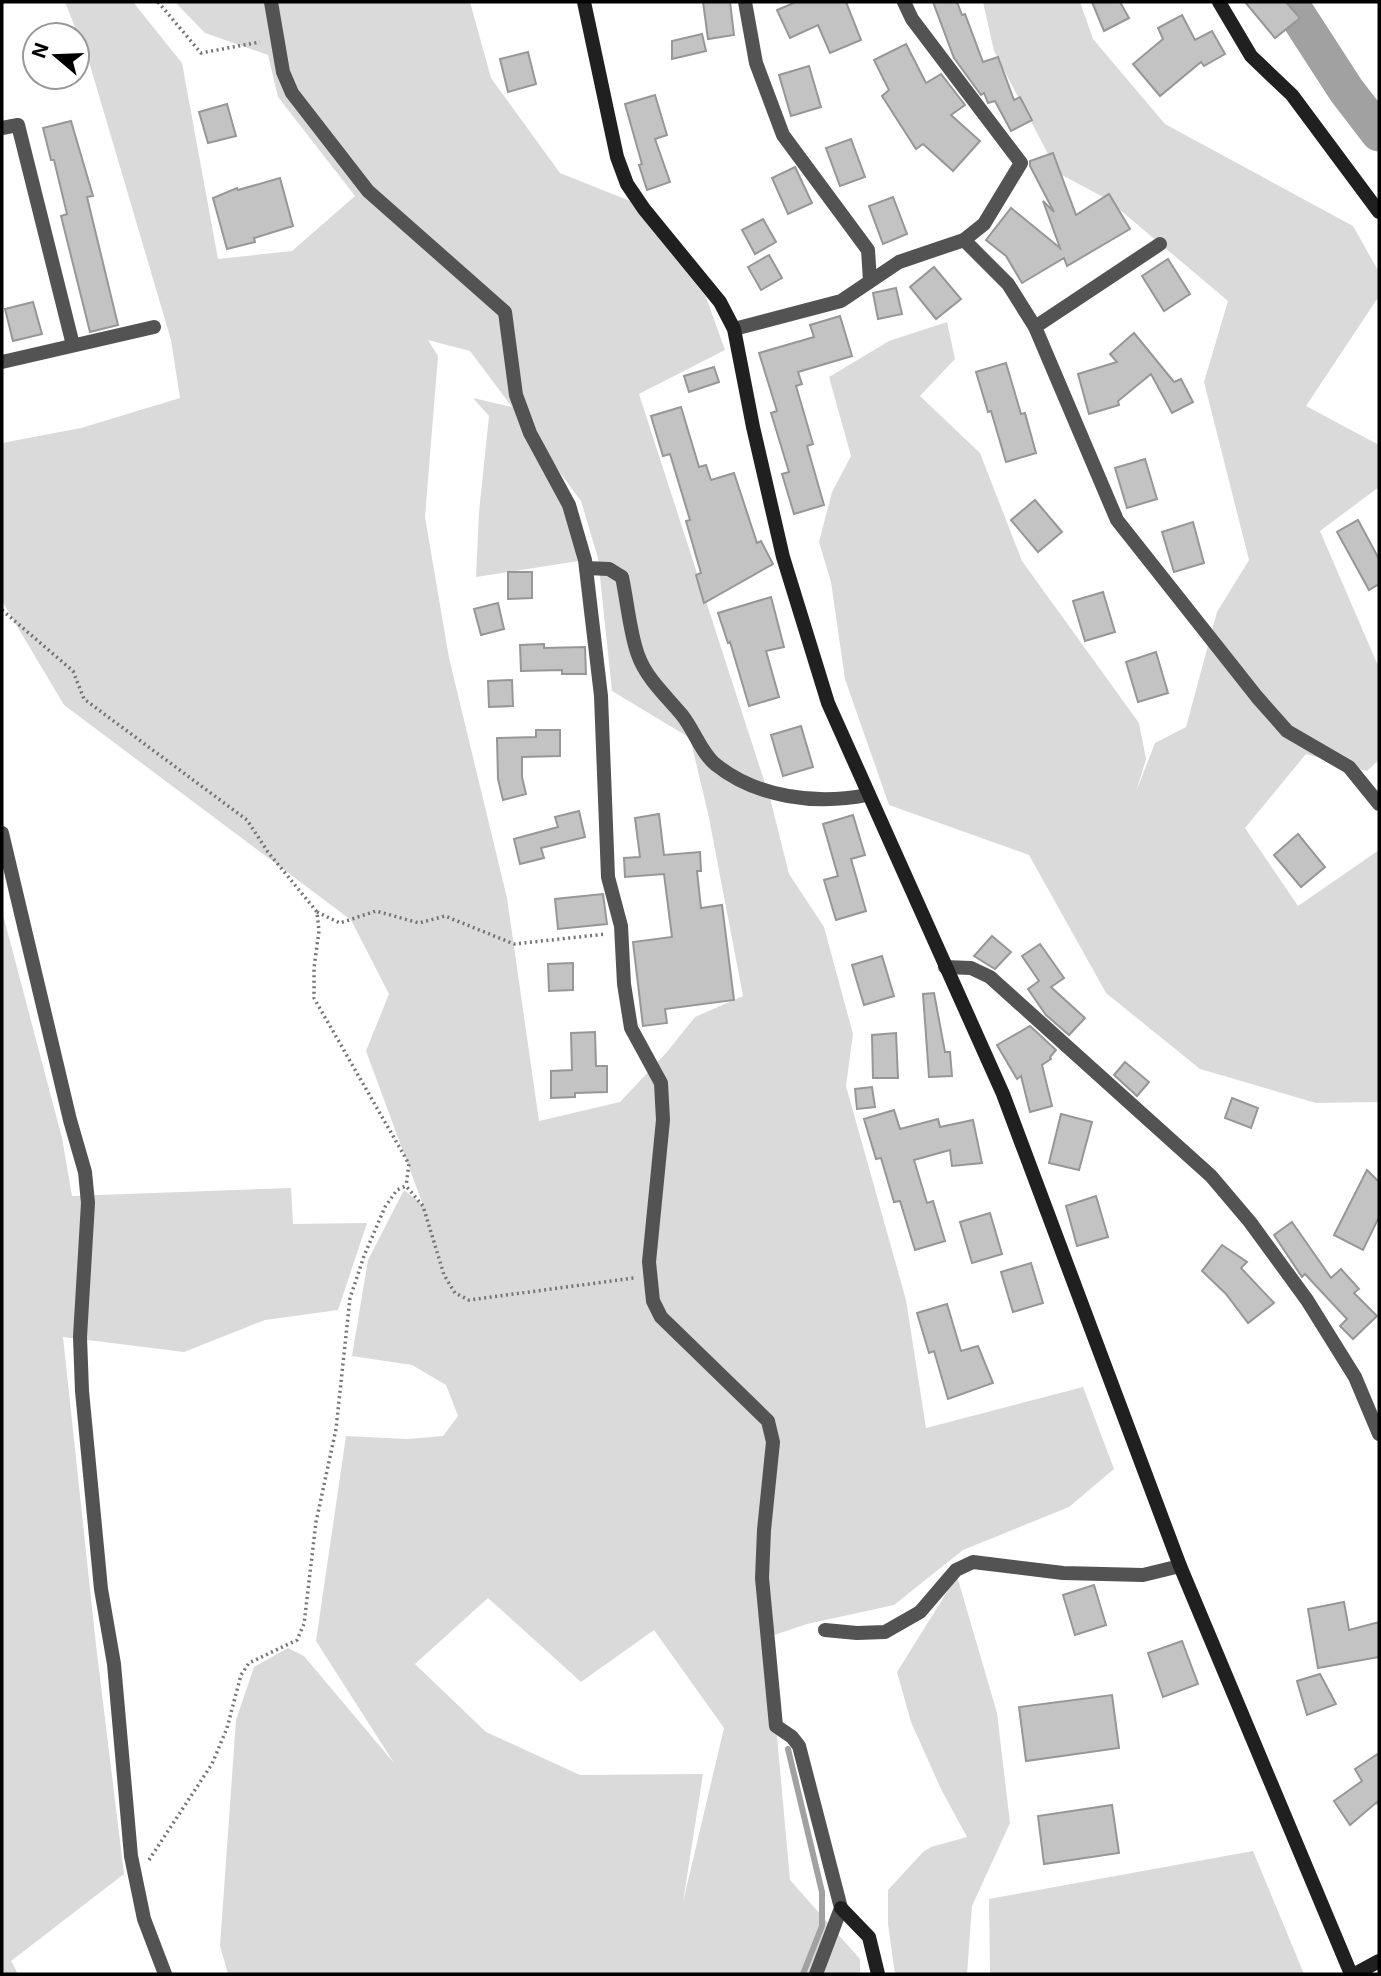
<svg xmlns="http://www.w3.org/2000/svg" width="1381" height="1976" viewBox="0 0 1381 1976" font-family="Inter,sans-serif">
  <style>
    .green { fill: #dadada; fill-rule: evenodd }
    .lines { fill: none; stroke-linecap: round; stroke-linejoin: round }
    .stream { stroke: #a1a1a1; stroke-width: 6 }
    .river { stroke: #a1a1a1; stroke-width: 37 }
    .building { fill: #c3c3c3; stroke: #979797; stroke-width: 2 }
    .path { stroke: #757575; stroke-width: 3.5; stroke-dasharray: 2 3.5; stroke-linecap: butt }
    .street { stroke: #535353; stroke-width: 14 }
    .secondary { stroke: #202020; stroke-width: 14 }
  </style>
  <rect width="100%" height="100%" fill="#fff"/>
  <g class="green">
    <path d="M 65,2 L 133,2 L 182,63 L 218,259 L 292,251 L 355,196 L 278,97 L 268,55 L 205,33 L 175,2 L 470,2 L 491,78 L 560,173 L 630,201 L 706,297 L 725,350 L 639,394 L 771,802 L 789,874 L 824,927 L 853,1034 L 846,1086 L 906,1300 L 926,1428 L 1083,1387 L 1114,1469 L 1069,1507 L 963,1550 L 894,1605 L 807,1624 L 768,1637 L 790,1880 L 860,1959 L 860,1974 L 228,1974 L 220,1946 L 236,1720 L 254,1667 L 288,1648 L 304,1656 L 394,1763 L 316,1641 L 346,1436 L 408,1439 L 443,1436 L 458,1416 L 446,1385 L 412,1365 L 352,1356 L 368,1260 L 404,1190 L 423,1205 L 366,1051 L 389,994 L 351,920 L 64,705 L 2,601 L 2,443 L 81,428 L 180,398 L 171,340 L 90,65 ZM 428,340 L 470,351 L 512,407 L 473,398 L 489,416 L 479,512 L 476,577 L 585,560 L 541,447 L 581,501 L 598,558 L 612,691 L 690,738 L 708,813 L 743,996 L 695,1017 L 666,1053 L 620,1102 L 539,1121 L 507,898 L 449,658 L 425,517 L 438,356 ZM 488,1598 L 581,1682 L 654,1630 L 724,1728 L 683,1902 L 703,1774 L 580,1775 L 486,1732 L 415,1664 Z"/>
    <polygon points="983,2 1080,2 1093,39 1165,124 1353,226 1379,272 1379,296 1306,406 1379,445 1379,487 1320,531 1379,668 1379,760 1367,771 1306,754 1245,828 1298,906 1379,850 1379,1102 1316,1103 1200,1069 1106,993 1029,855 889,805 845,679 831,582 819,542 832,492 851,456 829,377 889,341 947,322 955,359 920,396 980,453 1022,561 1139,723 1146,759 1136,792 1155,743 1186,727 1217,612 1249,560 1204,382 1228,301 1107,199 1058,173 994,51"/>
    <polygon points="2,911 62,1138 72,1196 291,1188 293,1224 367,1223 338,1310 265,1320 184,1352 63,1337 96,1645 124,1874 11,1961 18,1974 2,1974"/>
    <polygon points="957,1576 997,1713 1010,1823 972,1906 967,1974 895,1974 888,1924 888,1890 923,1852 931,1847 967,1837 941,1789 911,1722 897,1672"/>
    <polygon points="1253,1851 1304,1974 990,1974 989,1899"/>
  </g>
  <g class="lines">
    <polyline class="stream" points="788,1749 822,1892 822,1926 803,1974"/>
    <polyline class="river" points="1289,2 1346,90 1379,133"/>
  </g>
  <g class="building">
    <polygon points="703,2 730,2 734,35 708,39"/>
    <polygon points="796,2 846,2 861,40 830,53 818,25 790,38 777,10"/>
    <polygon points="933,2 957,2 962,15 965,14 983,62 998,57 1014,100 1020,97 1032,120 1011,131 995,101 988,103 984,93 981,95 954,58"/>
    <polygon points="1092,2 1120,2 1129,18 1104,31"/>
    <polygon points="1245,2 1286,2 1300,18 1275,38"/>
    <polygon points="1182,15 1195,40 1212,31 1225,54 1204,66 1201,62 1160,96 1133,64 1163,39 1158,28"/>
    <polygon points="702,34 706,51 672,59 672,41"/>
    <polygon points="906,44 926,83 941,74 965,105 951,115 980,141 953,171 923,144 916,149 882,96 889,90 874,60"/>
    <polygon points="528,52 536,84 508,92 500,59"/>
    <polygon points="809,66 821,107 791,116 779,75"/>
    <polygon points="655,95 667,135 655,139 670,182 647,190 639,165 642,164 625,104"/>
    <polygon points="227,104 236,136 208,143 199,112"/>
    <polygon points="71,121 93,196 87,197 118,325 90,332 61,216 67,214 54,160 51,160 43,128"/>
    <polygon points="851,139 865,177 840,186 826,148"/>
    <polygon points="1053,153 1076,215 1109,194 1130,229 1067,266 1064,258 1022,283 1006,256 986,240 1011,208 1060,248 1043,201 1054,212 1030,166 1030,161"/>
    <polygon points="795,167 812,203 788,214 772,178"/>
    <polygon points="280,178 293,226 254,238 255,242 227,249 213,198 237,188 238,190"/>
    <polygon points="893,197 907,234 883,244 869,206"/>
    <polygon points="763,219 776,242 755,254 742,230"/>
    <polygon points="769,255 782,278 761,290 748,267"/>
    <polygon points="1168,259 1190,294 1164,311 1142,276"/>
    <polygon points="934,267 961,299 936,319 910,287"/>
    <polygon points="896,288 902,314 878,319 873,293"/>
    <polygon points="33,302 42,334 13,341 5,309"/>
    <polygon points="840,316 852,356 798,372 802,384 796,386 813,444 807,446 824,505 794,514 782,474 789,472 771,413 777,411 759,353 814,337 810,325"/>
    <polygon points="1134,333 1174,382 1181,379 1193,402 1172,413 1151,374 1118,401 1119,405 1089,414 1078,374 1117,362 1110,354"/>
    <polygon points="1006,363 1021,414 1025,413 1036,453 1006,462 991,411 988,412 976,372"/>
    <polygon points="714,367 719,382 689,392 684,376"/>
    <polygon points="681,407 699,467 706,465 711,480 734,473 757,543 761,541 773,564 704,603 696,575 701,573 686,521 690,520 670,454 663,456 651,416"/>
    <polygon points="1145,459 1157,499 1127,508 1115,468"/>
    <polygon points="1035,500 1062,532 1038,552 1011,520"/>
    <polygon points="1358,520 1379,559 1379,584 1369,590 1337,532"/>
    <polygon points="1193,522 1204,563 1174,572 1162,532"/>
    <polygon points="508,572 532,572 532,598 508,599"/>
    <polygon points="1103,592 1115,632 1085,641 1073,601"/>
    <polygon points="771,597 784,647 766,651 779,697 749,706 730,642 728,643 718,613"/>
    <polygon points="498,603 504,629 481,635 474,609"/>
    <polygon points="544,644 544,648 585,647 586,674 562,674 562,670 521,671 520,645"/>
    <polygon points="1156,652 1168,693 1138,702 1126,662"/>
    <polygon points="512,680 513,706 489,707 488,681"/>
    <polygon points="801,726 813,767 783,776 771,735"/>
    <polygon points="536,730 560,730 560,756 522,757 522,777 526,794 503,800 498,779 497,738 536,737"/>
    <polygon points="579,811 585,837 541,848 544,858 520,864 514,839 558,827 555,817"/>
    <polygon points="659,814 664,855 700,852 701,871 697,871 701,908 722,905 734,1000 665,1009 667,1023 643,1026 633,942 672,937 664,874 625,877 624,858 640,857 635,818"/>
    <polygon points="853,815 865,855 851,859 866,911 836,920 824,880 838,876 823,824"/>
    <polygon points="1298,834 1325,867 1301,887 1274,855"/>
    <polygon points="603,894 607,924 558,929 555,899"/>
    <polygon points="992,936 1011,952 995,969 974,956"/>
    <polygon points="1040,944 1064,978 1051,987 1085,1018 1069,1035 1046,1015 1028,989 1039,981 1022,956"/>
    <polygon points="882,956 894,996 864,1005 852,965"/>
    <polygon points="573,963 573,990 549,991 548,964"/>
    <polygon points="934,993 945,1052 950,1052 952,1076 929,1077 923,994"/>
    <polygon points="1030,1026 1056,1050 1050,1057 1051,1059 1042,1065 1052,1106 1030,1112 1021,1076 1017,1079 997,1045"/>
    <polygon points="595,1032 596,1066 607,1066 607,1092 575,1093 575,1097 551,1098 551,1071 572,1070 571,1033"/>
    <polygon points="896,1033 898,1078 873,1078 872,1035"/>
    <polygon points="1125,1062 1149,1082 1137,1096 1114,1075"/>
    <polygon points="872,1087 875,1107 857,1109 855,1089"/>
    <polygon points="1232,1098 1258,1108 1251,1128 1225,1118"/>
    <polygon points="894,1110 900,1129 938,1119 940,1127 973,1120 982,1163 952,1166 950,1150 914,1160 927,1203 933,1201 945,1241 915,1250 900,1201 894,1202 881,1158 876,1159 864,1119"/>
    <polygon points="1061,1114 1092,1122 1079,1170 1049,1163"/>
    <polygon points="1367,1170 1379,1182 1379,1217 1363,1250 1334,1235"/>
    <polygon points="1096,1196 1108,1237 1077,1246 1066,1206"/>
    <polygon points="990,1213 1002,1254 972,1263 960,1222"/>
    <polygon points="1292,1222 1331,1278 1341,1269 1359,1289 1354,1293 1377,1316 1353,1339 1340,1326 1347,1319 1305,1274 1302,1277 1274,1235"/>
    <polygon points="1222,1245 1247,1262 1241,1268 1274,1303 1248,1323 1226,1294 1202,1271"/>
    <polygon points="1031,1263 1043,1303 1013,1312 1001,1272"/>
    <polygon points="947,1304 961,1351 978,1346 993,1383 948,1399 934,1351 929,1353 917,1313"/>
    <polygon points="1094,1585 1106,1625 1075,1635 1063,1595"/>
    <polygon points="1344,1602 1349,1630 1379,1622 1379,1657 1318,1668 1308,1609"/>
    <polygon points="1182,1641 1198,1684 1163,1697 1148,1653"/>
    <polygon points="1320,1674 1336,1704 1307,1715 1297,1681"/>
    <polygon points="1112,1695 1119,1748 1026,1761 1019,1707"/>
    <polygon points="1379,1753 1379,1806 1377,1802 1350,1825 1334,1801 1362,1781 1355,1769"/>
    <polygon points="1112,1805 1119,1853 1044,1864 1038,1816"/>
  </g>
  <g class="lines">
    <g class="path">
      <polyline points="158,2 201,53 260,42"/>
      <polyline points="2,610 73,671 84,699 247,820 268,852 317,912 319,931 314,968 314,998 409,1164 406,1186"/>
      <polyline points="317,912 340,923 376,911 419,923 445,916 514,944 606,934"/>
      <polyline points="149,1860 212,1764 227,1728 241,1675 249,1663 297,1640 304,1624 316,1522 336,1429 350,1298 364,1256 385,1207 397,1190 406,1186 423,1206 444,1275 455,1293 469,1300 634,1278"/>
    </g>
    <g class="street">
      <polyline points="271,2 283,72 292,93 368,191 505,312 516,395 530,433 569,505 585,560 601,696 608,877 621,926 624,984 631,1028 661,1083 663,1120 649,1262 653,1301 661,1317 768,1421 773,1442 764,1530 762,1578 776,1726 792,1737 799,1746 841,1908 816,1974"/>
      <polyline points="745,2 756,63 783,135 868,250 870,281"/>
      <polyline points="2,128 18,125 73,345"/>
      <polyline points="964,240 1008,284 1035,327 1117,520 1257,697 1287,731 1349,767 1379,804"/>
      <polyline points="1035,327 1160,244"/>
      <polyline points="734,329 841,301 899,262 964,240 984,224 1021,163 912,19 904,2"/>
      <polyline points="2,362 154,327"/>
      <path d="M 586,568 L 609,569 L 622,577 C 627,600 630,634 638,655 C 646,678 667,697 682,715 C 694,730 701,752 715,764 C 757,798 817,805 867,795"/>
      <polyline points="2,833 70,1120 85,1172 88,1203 80,1337 82,1391 101,1589 114,1664 131,1856 144,1919 165,1974"/>
      <polyline points="945,967 971,968 990,977 1211,1176 1250,1222 1307,1300 1355,1377 1379,1434"/>
      <polyline points="825,1630 857,1633 885,1632 920,1612 956,1570 973,1562 1063,1573 1143,1575 1180,1566"/>
    </g>
    <g class="secondary">
      <polyline points="584,2 617,157 627,184 644,209 720,302 734,329 753,427 783,557 828,703 1003,1094 1180,1566 1351,1974"/>
      <polyline points="1219,2 1251,56 1292,95 1379,212"/>
      <polyline points="841,1908 869,1937 878,1974"/>
      <polyline points="1355,1974 1379,1961"/>
    </g>
  </g>
  <rect width="1381" height="1976" fill="none" stroke="#000000" stroke-width="7"/>
  <g transform="translate(56 56) rotate(289)"><circle r="33" fill="#ffffff" stroke="#999999" stroke-width="2"/>
  <path d="M0-5L12 26L0 18L-12 26Z" fill="#000000"/>
  <text y="-10" font-size="19" font-weight="bold" text-anchor="middle" fill="#000000">N</text>
  </g>
</svg>
